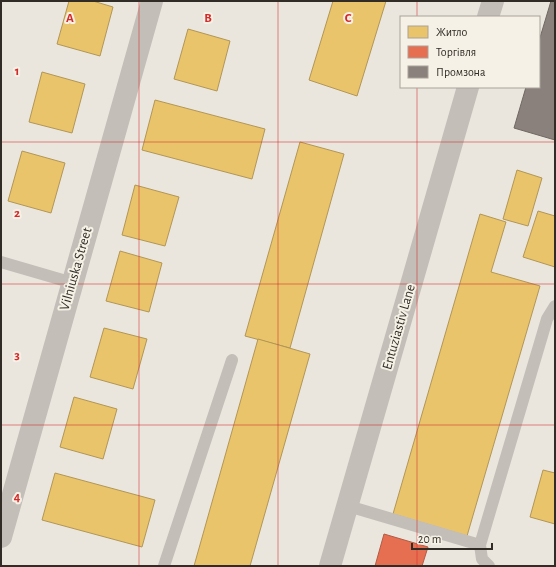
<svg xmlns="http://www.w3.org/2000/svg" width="556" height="567" viewBox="0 0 556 567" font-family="'Alegreya Sans',sans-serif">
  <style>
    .homes { fill: #e9c46a; stroke: #b29656 }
    .shops { fill: #e76f51; stroke: #b15b44 }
    .industry { fill: #8a817c; stroke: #706862 }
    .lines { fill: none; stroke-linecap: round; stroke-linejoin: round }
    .lane { stroke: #c3beb8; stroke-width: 12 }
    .street { stroke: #c3beb8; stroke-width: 22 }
    .grid { fill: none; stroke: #d62828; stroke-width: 1; stroke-opacity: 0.55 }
    .labels { text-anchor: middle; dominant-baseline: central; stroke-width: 4; stroke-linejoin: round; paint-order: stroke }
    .street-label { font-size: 14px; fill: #322c27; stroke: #f6f1e6 }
    .grid-label { font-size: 13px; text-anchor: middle; font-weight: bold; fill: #d62828; stroke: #f6f1e6; stroke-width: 4; stroke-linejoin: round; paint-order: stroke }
  </style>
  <rect width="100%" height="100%" fill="#eae6de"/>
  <g class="homes">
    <polygon points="69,1 93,1 113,7 100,56 57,44"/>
    <polygon points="333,1 386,1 357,96 309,80"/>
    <polygon points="188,29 230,41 217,91 174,79"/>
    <polygon points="42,72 85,84 72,133 29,122"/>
    <polygon points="155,100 265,129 252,179 142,150"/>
    <polygon points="300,142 344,154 290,348 245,336"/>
    <polygon points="22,151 65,163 51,213 8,201"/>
    <polygon points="517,170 542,178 528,226 503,219"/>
    <polygon points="135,185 179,197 165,246 122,235"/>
    <polygon points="538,211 555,216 555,267 523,257"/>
    <polygon points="480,214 506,222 491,272 540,286 467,536 393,514"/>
    <polygon points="120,251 162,263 149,312 106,301"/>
    <polygon points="104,328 147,339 133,389 90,377"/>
    <polygon points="258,339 310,354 250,566 194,566"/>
    <polygon points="74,397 117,409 103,459 60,447"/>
    <polygon points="543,470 555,473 555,524 530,517"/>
    <polygon points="55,473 155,500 142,547 42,520"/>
  </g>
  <polygon class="shops" points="384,534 428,547 422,566 375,566"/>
  <polygon class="industry" points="551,1 555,1 555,140 514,128 526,87 539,87 539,41"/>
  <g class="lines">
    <g class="lane">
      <polyline points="1,262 73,283"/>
      <polyline points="348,506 480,545"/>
      <polyline points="164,566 232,360"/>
      <polyline points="489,566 482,559 480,545 547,319 555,306"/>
    </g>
    <g class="street">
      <polyline points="488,17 493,1"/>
      <polyline points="1,537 152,1"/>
      <polyline points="330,566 468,87"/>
    </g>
  </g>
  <path class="grid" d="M 139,1 L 139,566M 278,1 L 278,566M 417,1 L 417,17M 417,87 L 417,566M 1,142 L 555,142M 1,284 L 555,284M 1,425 L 555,425"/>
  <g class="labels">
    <g class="street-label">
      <text transform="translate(76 269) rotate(-74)">Vilniuska Street</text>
      <text transform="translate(399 327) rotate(-74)">Entuziastiv Lane</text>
    </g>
  </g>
  <g class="grid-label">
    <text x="70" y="22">A</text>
    <text x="208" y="22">B</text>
    <text x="348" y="22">C</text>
    <text x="17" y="75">1</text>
    <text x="17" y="217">2</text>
    <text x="17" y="359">3</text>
    <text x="17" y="501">4</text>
  </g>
  <rect width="556" height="567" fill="none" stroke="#322c27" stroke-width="4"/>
  <rect x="400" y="16" width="140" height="72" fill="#f6f1e6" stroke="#a8a29a"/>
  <rect x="408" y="26" width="20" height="12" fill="#e9c46a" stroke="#a8a29a"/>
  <text x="436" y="36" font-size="12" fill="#322c27">Житло</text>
  <rect x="408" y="46" width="20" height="12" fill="#e76f51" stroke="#a8a29a"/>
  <text x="436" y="56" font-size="12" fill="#322c27">Торгівля</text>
  <rect x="408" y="66" width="20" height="12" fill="#8a817c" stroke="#a8a29a"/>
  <text x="436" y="76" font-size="12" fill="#322c27">Промзона</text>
  <path d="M412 543v6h80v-6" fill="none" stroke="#322c27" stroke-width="2"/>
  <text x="418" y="543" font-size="12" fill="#322c27" stroke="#f6f1e6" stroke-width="3" paint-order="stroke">20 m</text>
</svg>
